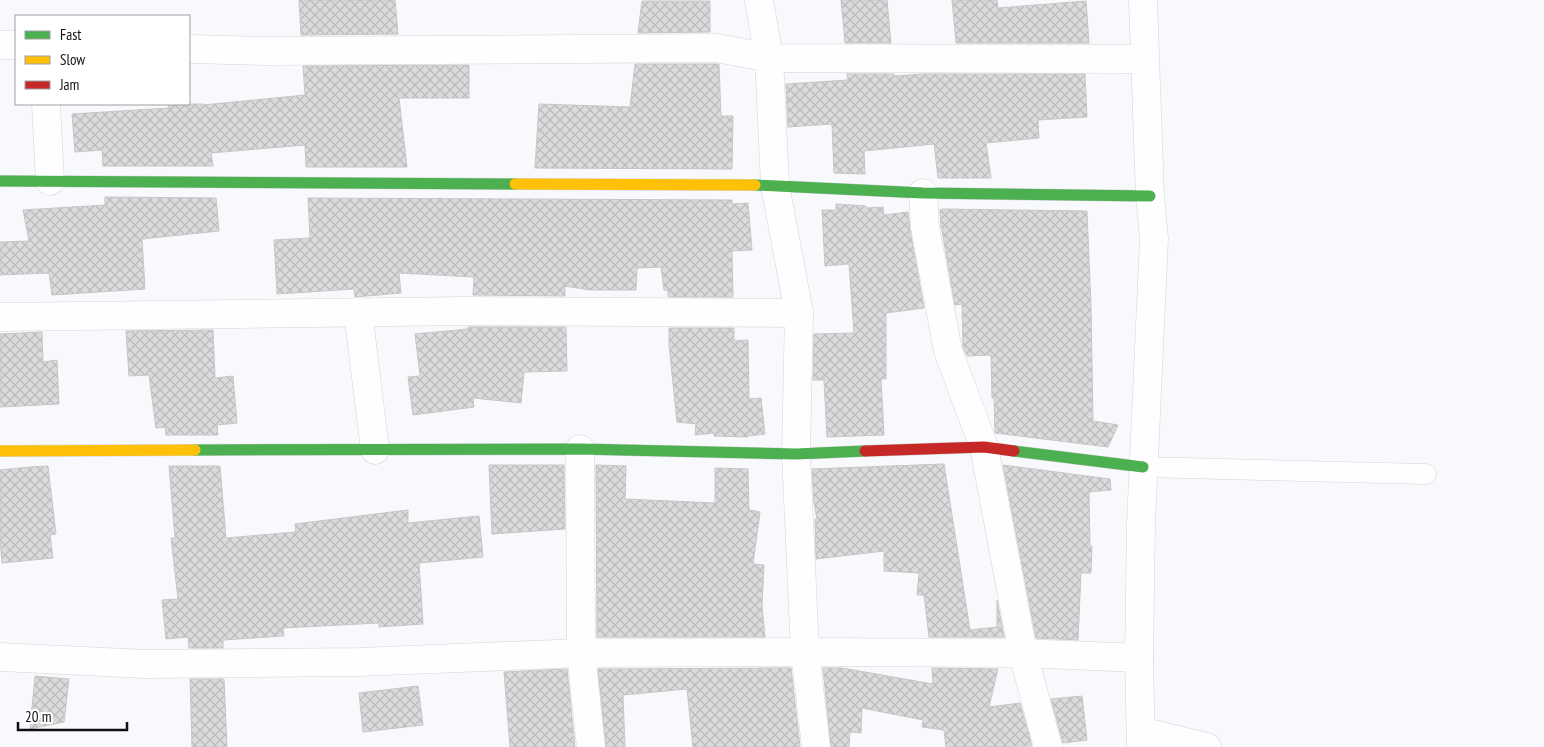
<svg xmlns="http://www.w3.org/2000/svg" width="1544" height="747" viewBox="0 0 1544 747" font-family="'PT Sans Narrow',sans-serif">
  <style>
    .building { fill: url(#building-cross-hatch); stroke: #c7c6c7 }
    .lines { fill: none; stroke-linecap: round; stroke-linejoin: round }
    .lane-casing { stroke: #d3d4d6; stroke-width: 21 }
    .street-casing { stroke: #d3d4d6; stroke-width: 29 }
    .fast-casing { stroke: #d3d4d6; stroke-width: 12 }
    .slow-casing { stroke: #d3d4d6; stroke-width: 12 }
    .jam-casing { stroke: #d3d4d6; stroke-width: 12 }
    .lane { stroke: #fefeff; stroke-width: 20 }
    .street { stroke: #fefeff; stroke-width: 28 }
    .fast { stroke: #4caf50; stroke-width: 11 }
    .slow { stroke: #ffc107; stroke-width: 11 }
    .jam { stroke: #c62828; stroke-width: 11 }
  </style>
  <defs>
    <pattern id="building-cross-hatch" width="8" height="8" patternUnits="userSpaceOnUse" patternTransform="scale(1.25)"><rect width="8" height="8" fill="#dcdbdc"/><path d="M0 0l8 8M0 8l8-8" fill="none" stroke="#bcbbbc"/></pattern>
  </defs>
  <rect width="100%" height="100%" fill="#f7f9fc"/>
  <g class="building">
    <polygon points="299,0 395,0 398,34 301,35"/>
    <polygon points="841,0 887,0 891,43 845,43"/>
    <polygon points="952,0 997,0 998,8 1086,1 1089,43 956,43"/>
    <polygon points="642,1 710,1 710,32 638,33"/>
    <polygon points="635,64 719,64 721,116 733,116 732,169 535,168 539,104 630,107"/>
    <polygon points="469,65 469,98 399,98 407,167 306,167 305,145 211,153 213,166 103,166 102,150 75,152 72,114 169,108 168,104 203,104 203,105 305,95 303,66"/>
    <polygon points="847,74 894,74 894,76 923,74 1085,74 1087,117 1038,120 1039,138 986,143 991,178 938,178 934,144 864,151 865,174 834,173 832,124 788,127 786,84 848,80"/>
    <polygon points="105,197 216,198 219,231 142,239 145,289 52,295 49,273 0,275 0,242 29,241 23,210 105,205"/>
    <polygon points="308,198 732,200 732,204 748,203 752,250 732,251 733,297 668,297 668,290 664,290 661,267 637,268 636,290 590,290 565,286 565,296 473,295 474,277 399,273 401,293 355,297 354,289 277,294 274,240 310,238"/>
    <polygon points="836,204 866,206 866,208 883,207 884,215 908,212 910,230 924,308 886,313 886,379 881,379 884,435 827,437 824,380 813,380 814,334 854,333 849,264 825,266 822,210 836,210"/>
    <polygon points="942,209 1087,211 1091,306 1093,421 1118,425 1108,447 995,433 994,398 992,398 991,355 967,356 963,347 962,304 955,305 941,225 940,210"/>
    <polygon points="468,327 566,327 567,371 524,372 521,403 473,398 474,407 413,415 408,377 420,376 415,334 468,329"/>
    <polygon points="669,328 734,328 734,341 748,340 749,399 761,398 765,434 748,436 748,437 714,436 714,433 695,435 696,424 677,422 669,345"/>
    <polygon points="213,330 215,378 233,376 237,423 217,425 218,435 166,435 165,427 156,428 149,375 129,376 126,331"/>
    <polygon points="42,332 43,362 57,360 59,404 0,407 0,334"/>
    <polygon points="944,464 970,630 997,627 997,600 1004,637 929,637 924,595 917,595 919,573 884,571 884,551 816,559 815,519 817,519 814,503 812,469"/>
    <polygon points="489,465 564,465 565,529 492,534"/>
    <polygon points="596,465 626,466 625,499 715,503 715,468 748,469 749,510 760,512 753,564 764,565 762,606 765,637 597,637"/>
    <polygon points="1003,465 1110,479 1111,490 1089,492 1090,546 1092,546 1091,573 1081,573 1078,640 1036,638"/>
    <polygon points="48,466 56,534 50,535 53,558 2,563 0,539 0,470 30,467"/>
    <polygon points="169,466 220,466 226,538 296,532 295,524 408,510 408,523 479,516 483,557 419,563 423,624 379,627 379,623 283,628 284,636 223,640 223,648 189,648 188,637 166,639 162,600 178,599 171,538 175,538"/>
    <polygon points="791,668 800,747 693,747 687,689 623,695 625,747 606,747 598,669"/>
    <polygon points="823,668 842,668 933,684 932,668 998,669 989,707 1020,703 1032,746 946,747 944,730 922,727 923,720 862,708 861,733 850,732 849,747 831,747"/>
    <polygon points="567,669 575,747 510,747 504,672"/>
    <polygon points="35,676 69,679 64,722 30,729"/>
    <polygon points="190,679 224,679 227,747 192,747"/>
    <polygon points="418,686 423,725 363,732 359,693"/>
    <polygon points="1082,696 1087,740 1063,743 1051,699"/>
  </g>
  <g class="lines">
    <g class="lane-casing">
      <polyline id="lane" points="1143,467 1426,474"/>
    </g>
    <g class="street-casing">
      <g id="street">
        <polyline points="759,0 769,58 775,185 799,313 796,454 805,652 816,747"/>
        <polyline points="0,45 16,45"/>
        <polyline points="189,49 268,51 717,48 769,58 1144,59"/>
        <polyline points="46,104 50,181"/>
        <polyline points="923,193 925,227 948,351 984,447 1023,653 1048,747"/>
        <polyline points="358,312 375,450"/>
        <polyline points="0,317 466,311 799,313"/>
        <polyline points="580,449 581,653 591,747"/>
        <polyline points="0,657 146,664 359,662 581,653 805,652 1023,653 1139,658"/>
        <polyline points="1141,731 1207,747"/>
        <polyline points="1141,747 1139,658 1141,524 1154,238 1150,196 1143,0"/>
      </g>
    </g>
    <g class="fast-casing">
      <g id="fast">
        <polyline points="0,181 515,184"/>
        <polyline points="755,185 923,193 1150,196"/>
        <polyline points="195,450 580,449 796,454 865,451"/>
        <polyline points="1014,451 1143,467"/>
      </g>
    </g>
    <g class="slow-casing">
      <g id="slow">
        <polyline points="515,184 755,185"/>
        <polyline points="0,451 195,450"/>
      </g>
    </g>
    <g class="jam-casing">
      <polyline id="jam" points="865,451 984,447 1014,451"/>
    </g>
    <use href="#lane" class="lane"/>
    <use href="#street" class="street"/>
    <use href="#fast" class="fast"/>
    <use href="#slow" class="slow"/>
    <use href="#jam" class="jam"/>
  </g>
  <rect x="15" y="15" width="175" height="90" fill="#ffffff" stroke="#9f9fa0"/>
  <rect x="25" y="31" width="25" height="8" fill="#4caf50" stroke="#9f9fa0"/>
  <text x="60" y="40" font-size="15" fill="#0f1012">Fast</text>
  <rect x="25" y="56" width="25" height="8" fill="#ffc107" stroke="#9f9fa0"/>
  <text x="60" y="65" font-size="15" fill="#0f1012">Slow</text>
  <rect x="25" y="81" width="25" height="8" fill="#c62828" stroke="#9f9fa0"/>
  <text x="60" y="90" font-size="15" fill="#0f1012">Jam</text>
  <path d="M18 722v8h109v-8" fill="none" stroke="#0f1012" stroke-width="2.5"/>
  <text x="25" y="722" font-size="15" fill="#0f1012" stroke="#ffffff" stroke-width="4" paint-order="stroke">20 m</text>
</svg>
